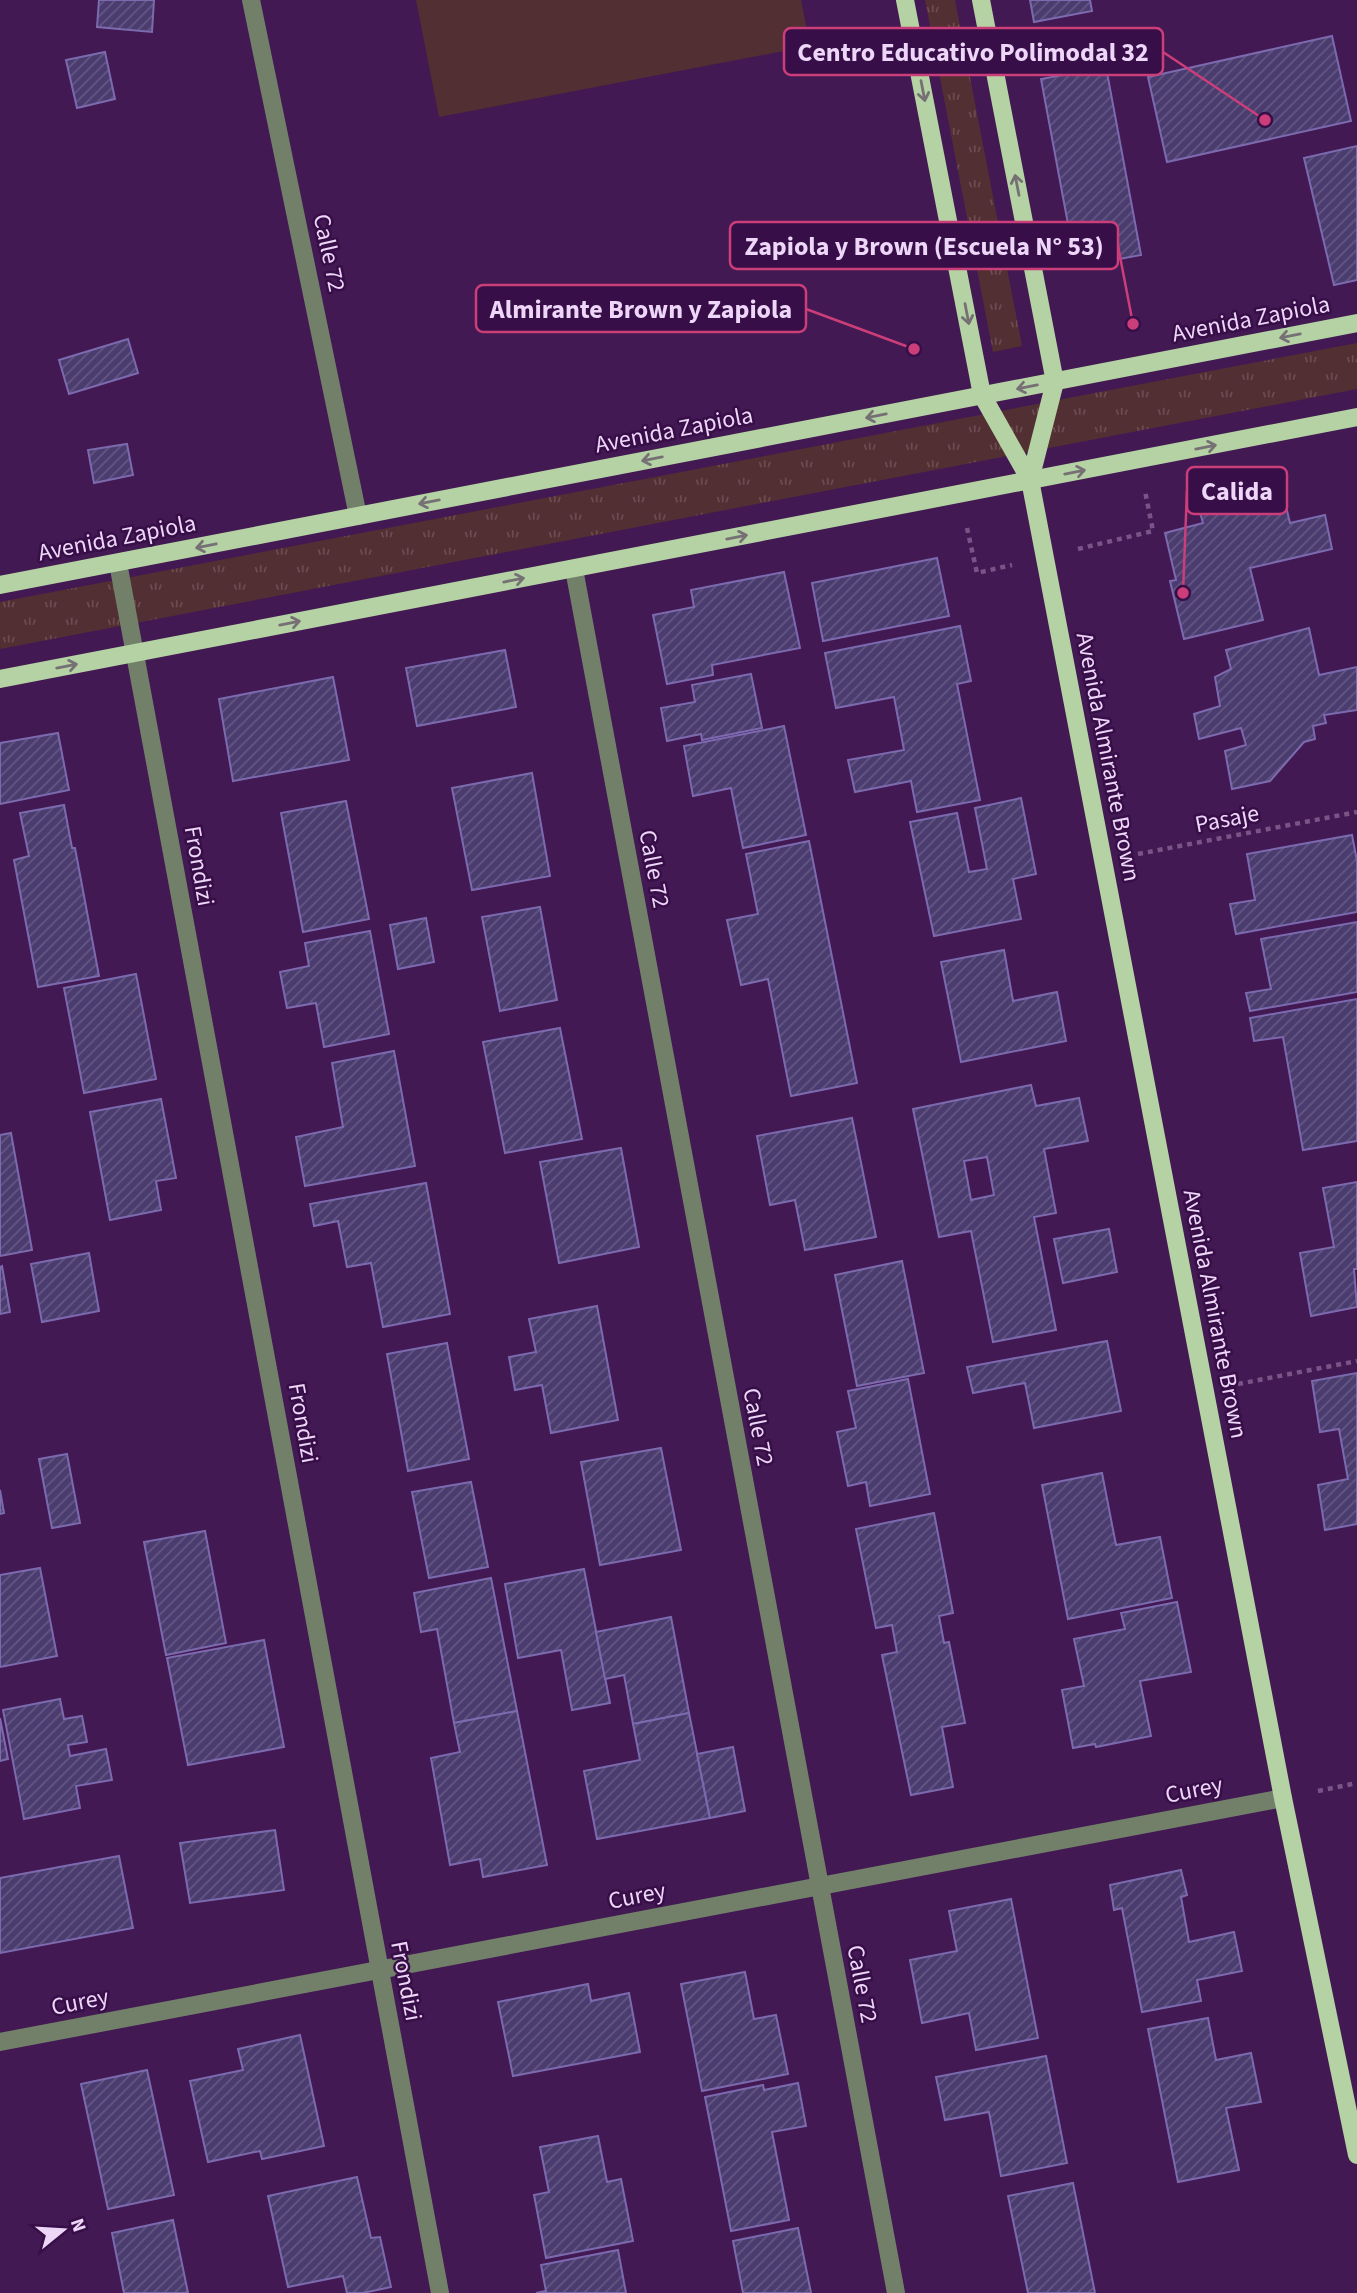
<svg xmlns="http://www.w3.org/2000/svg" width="1357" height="2293" viewBox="0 0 1357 2293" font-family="'Source Sans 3',sans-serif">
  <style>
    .grass { fill: url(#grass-tufts) }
    .green { fill: #522f32 }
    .building { fill: url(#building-hatch); stroke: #7c6aaf; stroke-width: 2; fill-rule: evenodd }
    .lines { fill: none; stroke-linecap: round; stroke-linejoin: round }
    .path { stroke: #795587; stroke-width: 4.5; stroke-dasharray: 5 5; stroke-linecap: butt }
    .minor { stroke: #72806a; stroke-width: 18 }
    .major { stroke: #b4d2a3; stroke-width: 18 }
    .oneway { stroke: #767075 }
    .labels { text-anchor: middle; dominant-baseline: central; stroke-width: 5; stroke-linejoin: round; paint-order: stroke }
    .street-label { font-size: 24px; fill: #edd6f8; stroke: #370e47 }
    .leader { fill: none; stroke: #cb3e7a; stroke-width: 2.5 }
    .callout-dot { fill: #cb3e7a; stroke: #370e47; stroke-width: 2.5 }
    .callout { fill: #370e47; stroke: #cb3e7a; stroke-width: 2.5 }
    .callout-label { font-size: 26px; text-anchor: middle; font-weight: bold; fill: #edd6f8 }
  </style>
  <defs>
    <pattern id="grass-tufts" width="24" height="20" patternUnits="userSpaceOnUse" patternTransform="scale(1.75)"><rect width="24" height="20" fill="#522f32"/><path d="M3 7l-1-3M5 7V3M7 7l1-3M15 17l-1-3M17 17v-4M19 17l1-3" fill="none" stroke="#6b4c50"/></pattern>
    <pattern id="building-hatch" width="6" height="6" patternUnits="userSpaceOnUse" patternTransform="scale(1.75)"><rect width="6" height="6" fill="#4a3c6e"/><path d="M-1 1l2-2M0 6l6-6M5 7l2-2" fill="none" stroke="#645783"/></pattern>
  </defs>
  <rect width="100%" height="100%" fill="#421952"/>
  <g class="grass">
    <polygon points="925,0 955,0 1022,346 993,352"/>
    <polygon points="1357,343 1357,389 0,649 0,602"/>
  </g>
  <polygon class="green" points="416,0 801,0 810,46 439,117"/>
  <g class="building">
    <polygon points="99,0 154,0 152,32 97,27"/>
    <polygon points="1030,0 1090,0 1092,11 1034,22"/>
    <polygon points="1332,36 1351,121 1167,162 1148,77"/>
    <polygon points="105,52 115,99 77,108 66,60"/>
    <polygon points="1106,67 1141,255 1076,267 1041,79"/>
    <polygon points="1357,146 1357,280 1334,285 1304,158"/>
    <polygon points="128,339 138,373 69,394 59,360"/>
    <polygon points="127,444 133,475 94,483 88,450"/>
    <polygon points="1278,473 1290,523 1325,515 1332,549 1250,568 1263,620 1184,639 1170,581 1176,580 1165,533 1203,523 1199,509 1234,501 1237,511 1240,510"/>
    <polygon points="937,558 949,616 823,641 812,583"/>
    <polygon points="784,572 800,648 712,665 713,675 667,684 653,615 694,607 691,590"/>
    <polygon points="960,626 971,681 957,684 980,800 917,812 911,781 855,792 848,760 904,750 894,697 836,708 825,653"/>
    <polygon points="1309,628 1319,675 1357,667 1357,710 1324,715 1326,723 1313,726 1315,739 1304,742 1270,781 1232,789 1225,751 1246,745 1241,728 1199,739 1194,714 1220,706 1215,677 1231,669 1226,650"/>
    <polygon points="505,650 516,707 417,726 406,668"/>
    <polygon points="751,674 762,728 702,740 701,734 667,741 661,708 695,702 692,685"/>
    <polygon points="333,677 349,760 233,781 219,699"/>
    <polygon points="784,726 806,835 743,848 731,788 693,796 684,746"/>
    <polygon points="58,733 69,790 0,804 0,743"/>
    <polygon points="532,773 550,876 472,890 452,788"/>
    <polygon points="1021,798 1036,874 1013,879 1021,919 934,936 910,822 957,813 969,872 987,869 975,808"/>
    <polygon points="346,801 369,919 303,932 281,813"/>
    <polygon points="64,805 72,848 75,848 99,976 38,987 14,860 29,856 20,813"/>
    <polygon points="1352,835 1357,861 1357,912 1236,934 1230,904 1255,900 1247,854"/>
    <polygon points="809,841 857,1083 791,1096 768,979 741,985 727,920 758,914 746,854"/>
    <polygon points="540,907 557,1000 500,1011 482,917"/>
    <polygon points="426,918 434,962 398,969 390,925"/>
    <polygon points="1357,922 1357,992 1250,1011 1246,993 1271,989 1261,939"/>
    <polygon points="370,931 389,1034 324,1047 316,1003 287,1008 280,972 309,966 305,943"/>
    <polygon points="1004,950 1013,1001 1057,992 1066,1041 961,1062 941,962"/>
    <polygon points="136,974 156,1079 84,1093 64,988"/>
    <polygon points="1357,999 1357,1141 1303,1150 1283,1037 1254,1041 1250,1018"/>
    <polygon points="560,1028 582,1139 505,1153 483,1042"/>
    <polygon points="394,1051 415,1166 305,1186 296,1137 343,1127 332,1063"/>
    <path d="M 1031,1085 L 1036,1106 L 1079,1098 L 1088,1141 L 1044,1149 L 1056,1213 L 1034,1217 L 1056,1330 L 993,1342 L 971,1231 L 939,1237 L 913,1109 ZM 987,1157 L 994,1195 L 971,1200 L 964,1161 Z"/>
    <polygon points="161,1099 176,1178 156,1181 161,1210 110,1220 90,1112"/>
    <polygon points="852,1118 876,1237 805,1250 795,1200 770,1205 757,1136"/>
    <polygon points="11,1133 32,1250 0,1256 0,1135"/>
    <polygon points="621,1148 639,1247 559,1263 540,1162"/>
    <polygon points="1357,1182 1357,1269 1354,1269 1357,1307 1311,1316 1300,1253 1334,1247 1323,1188"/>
    <polygon points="426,1183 450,1314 383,1327 371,1263 347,1267 338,1221 314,1226 310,1204"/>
    <polygon points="1109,1229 1117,1272 1063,1283 1054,1239"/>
    <polygon points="89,1253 99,1311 42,1322 31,1264"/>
    <polygon points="902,1261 924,1373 857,1386 835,1275"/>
    <polygon points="2,1266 10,1312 0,1314 0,1267"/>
    <polygon points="597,1306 618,1420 551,1433 542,1385 515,1390 509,1357 536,1352 529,1319"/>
    <polygon points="1107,1341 1121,1411 1034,1428 1025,1383 973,1393 967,1367"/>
    <polygon points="447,1343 469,1459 408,1471 387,1354"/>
    <polygon points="1357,1373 1357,1524 1325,1530 1318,1485 1348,1479 1339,1429 1320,1432 1312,1381"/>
    <polygon points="908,1379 930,1494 870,1506 866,1482 848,1486 837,1432 856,1428 848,1391"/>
    <polygon points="661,1448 681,1550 600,1565 581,1462"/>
    <polygon points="67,1454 80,1523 52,1528 39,1459"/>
    <polygon points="1102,1473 1116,1545 1160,1537 1172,1598 1068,1619 1042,1485"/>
    <polygon points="471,1482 488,1567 429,1578 412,1492"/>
    <polygon points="0,1490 4,1513 0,1514"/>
    <polygon points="934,1513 953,1613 939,1616 944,1643 949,1642 965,1723 942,1727 953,1787 911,1795 882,1655 897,1652 892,1625 876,1628 856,1529"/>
    <polygon points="205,1531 226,1643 166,1655 144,1542"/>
    <polygon points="40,1568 57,1656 0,1667 0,1575"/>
    <polygon points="584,1569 610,1703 572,1710 561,1650 518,1658 505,1584"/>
    <polygon points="491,1578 517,1711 454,1723 437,1629 421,1632 414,1593"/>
    <polygon points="1177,1602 1191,1672 1140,1681 1151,1736 1096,1747 1095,1744 1073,1748 1062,1690 1084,1686 1074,1639 1125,1629 1121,1613"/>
    <polygon points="671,1617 689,1713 633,1724 624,1675 605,1679 596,1632"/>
    <polygon points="264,1640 284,1747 188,1765 167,1658"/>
    <polygon points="60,1699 64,1719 82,1716 87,1742 68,1745 70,1756 106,1749 112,1780 76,1786 80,1808 24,1819 3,1710"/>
    <polygon points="517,1711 547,1865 483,1877 480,1859 450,1865 431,1758 460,1752 454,1723"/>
    <polygon points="689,1713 710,1818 597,1839 584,1771 640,1760 633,1724"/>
    <polygon points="0,1718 8,1759 0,1761"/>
    <polygon points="733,1747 745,1811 710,1818 697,1754"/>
    <polygon points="275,1830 284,1890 190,1903 180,1843"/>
    <polygon points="119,1856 133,1928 0,1953 0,1878"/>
    <polygon points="1181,1870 1187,1895 1181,1897 1189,1942 1234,1932 1242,1971 1197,1980 1201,2001 1142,2012 1122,1908 1114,1910 1110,1885"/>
    <polygon points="1011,1899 1038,2038 976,2050 969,2013 922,2023 910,1960 957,1951 949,1911"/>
    <polygon points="745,1972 754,2019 776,2015 788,2074 702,2091 681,1984"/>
    <polygon points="588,1984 591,2001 629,1993 640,2052 513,2076 498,2002"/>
    <polygon points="1208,2018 1216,2060 1251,2053 1261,2102 1226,2108 1239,2170 1178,2182 1148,2029"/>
    <polygon points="300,2035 324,2146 262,2159 260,2151 208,2162 190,2081 243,2070 238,2049"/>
    <polygon points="1046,2056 1067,2163 1001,2176 989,2112 945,2120 936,2077"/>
    <polygon points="147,2070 174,2195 108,2209 81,2084"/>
    <polygon points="798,2083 806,2126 772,2132 789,2220 731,2231 705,2097 763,2085 764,2090"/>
    <polygon points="598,2136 607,2182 621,2179 633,2241 546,2258 534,2195 549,2192 540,2147"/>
    <polygon points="357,2177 371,2238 380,2237 391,2287 363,2293 347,2293 343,2276 288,2287 268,2196"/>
    <polygon points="1073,2183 1095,2293 1028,2293 1008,2196"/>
    <polygon points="173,2220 188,2293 124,2293 112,2233"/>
    <polygon points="798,2228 811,2293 743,2293 733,2241"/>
    <polygon points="618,2250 626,2293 536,2293 546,2291 541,2265"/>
  </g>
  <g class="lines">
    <g class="path">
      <polyline points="967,528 977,573 1012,565"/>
      <polyline points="1078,549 1153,531 1145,491"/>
      <polyline points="1138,854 1357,812"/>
      <polyline points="1238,1384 1357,1361"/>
      <polyline points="1318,1791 1357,1783"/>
    </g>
    <g class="minor">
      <polyline points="251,0 358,516"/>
      <polyline points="118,563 440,2293"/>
      <polyline points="574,569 896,2293"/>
      <polyline points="0,2042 1283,1798"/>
    </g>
    <g class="major">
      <polyline points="905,0 982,395 1030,480 1283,1798 1357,2155"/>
      <polyline points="981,0 1055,382 1030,480"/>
      <polyline points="0,585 1357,323"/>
      <polyline points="0,679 1357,417"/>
    </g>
  </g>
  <defs><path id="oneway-shaft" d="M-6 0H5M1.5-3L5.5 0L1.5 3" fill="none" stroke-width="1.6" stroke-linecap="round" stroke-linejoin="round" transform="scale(1.75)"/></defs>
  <g class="oneway">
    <use href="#oneway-shaft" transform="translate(923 91) rotate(79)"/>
    <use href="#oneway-shaft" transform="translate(1017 185) rotate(-101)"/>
    <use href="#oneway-shaft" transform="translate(967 314) rotate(79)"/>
    <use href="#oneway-shaft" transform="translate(1290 336) rotate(169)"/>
    <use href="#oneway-shaft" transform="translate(1027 387) rotate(169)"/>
    <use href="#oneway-shaft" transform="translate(876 416) rotate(169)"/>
    <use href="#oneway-shaft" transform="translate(1206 447) rotate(-11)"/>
    <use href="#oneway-shaft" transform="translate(652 459) rotate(169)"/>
    <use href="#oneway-shaft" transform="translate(1075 472) rotate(-11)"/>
    <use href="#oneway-shaft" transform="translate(429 502) rotate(169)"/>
    <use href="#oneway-shaft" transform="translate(737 537) rotate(-11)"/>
    <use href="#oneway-shaft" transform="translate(206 546) rotate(169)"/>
    <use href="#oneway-shaft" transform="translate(514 580) rotate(-11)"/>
    <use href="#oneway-shaft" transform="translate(290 623) rotate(-11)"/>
    <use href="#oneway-shaft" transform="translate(67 666) rotate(-11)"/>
  </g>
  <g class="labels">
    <g class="street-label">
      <text transform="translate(329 253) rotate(78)">Calle 72</text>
      <text transform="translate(1251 319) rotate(-11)">Avenida Zapiola</text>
      <text transform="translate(674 430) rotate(-11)">Avenida Zapiola</text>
      <text transform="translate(117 538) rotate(-11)">Avenida Zapiola</text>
      <text transform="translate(1108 757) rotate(79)">Avenida Almirante Brown</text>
      <text transform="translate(1227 819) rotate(-11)">Pasaje</text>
      <text transform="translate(199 866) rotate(80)">Frondizi</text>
      <text transform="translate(654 869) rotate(79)">Calle 72</text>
      <text transform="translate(1215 1314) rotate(79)">Avenida Almirante Brown</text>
      <text transform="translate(303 1423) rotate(80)">Frondizi</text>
      <text transform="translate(758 1427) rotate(79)">Calle 72</text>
      <text transform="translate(1194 1790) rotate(-11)">Curey</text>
      <text transform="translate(637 1896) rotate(-11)">Curey</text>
      <text transform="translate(406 1981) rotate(79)">Frondizi</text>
      <text transform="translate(862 1984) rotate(79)">Calle 72</text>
      <text transform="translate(80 2002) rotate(-11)">Curey</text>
    </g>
  </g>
  <path class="leader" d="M1265 120L1163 52M1133 324L1118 246M914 349L806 309M1183 593L1187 490"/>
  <g class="callout-dot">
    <circle cx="1265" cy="120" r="7"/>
    <circle cx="1133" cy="324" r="7"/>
    <circle cx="914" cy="349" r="7"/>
    <circle cx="1183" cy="593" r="7"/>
  </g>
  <g class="callout">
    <rect x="784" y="28" width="379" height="47" rx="7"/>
    <rect x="730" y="222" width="388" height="47" rx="7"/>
    <rect x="476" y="285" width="330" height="47" rx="7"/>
    <rect x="1187" y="467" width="100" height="47" rx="7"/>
  </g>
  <g class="callout-label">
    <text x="973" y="61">Centro Educativo Polimodal 32</text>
    <text x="924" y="255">Zapiola y Brown (Escuela N° 53)</text>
    <text x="641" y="318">Almirante Brown y Zapiola</text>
    <text x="1237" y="500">Calida</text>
  </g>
  <g transform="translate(63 2230) rotate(72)" stroke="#370e47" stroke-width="5" paint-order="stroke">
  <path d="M0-5L12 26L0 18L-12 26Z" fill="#edd6f8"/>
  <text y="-10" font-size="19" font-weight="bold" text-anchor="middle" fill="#edd6f8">N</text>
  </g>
</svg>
